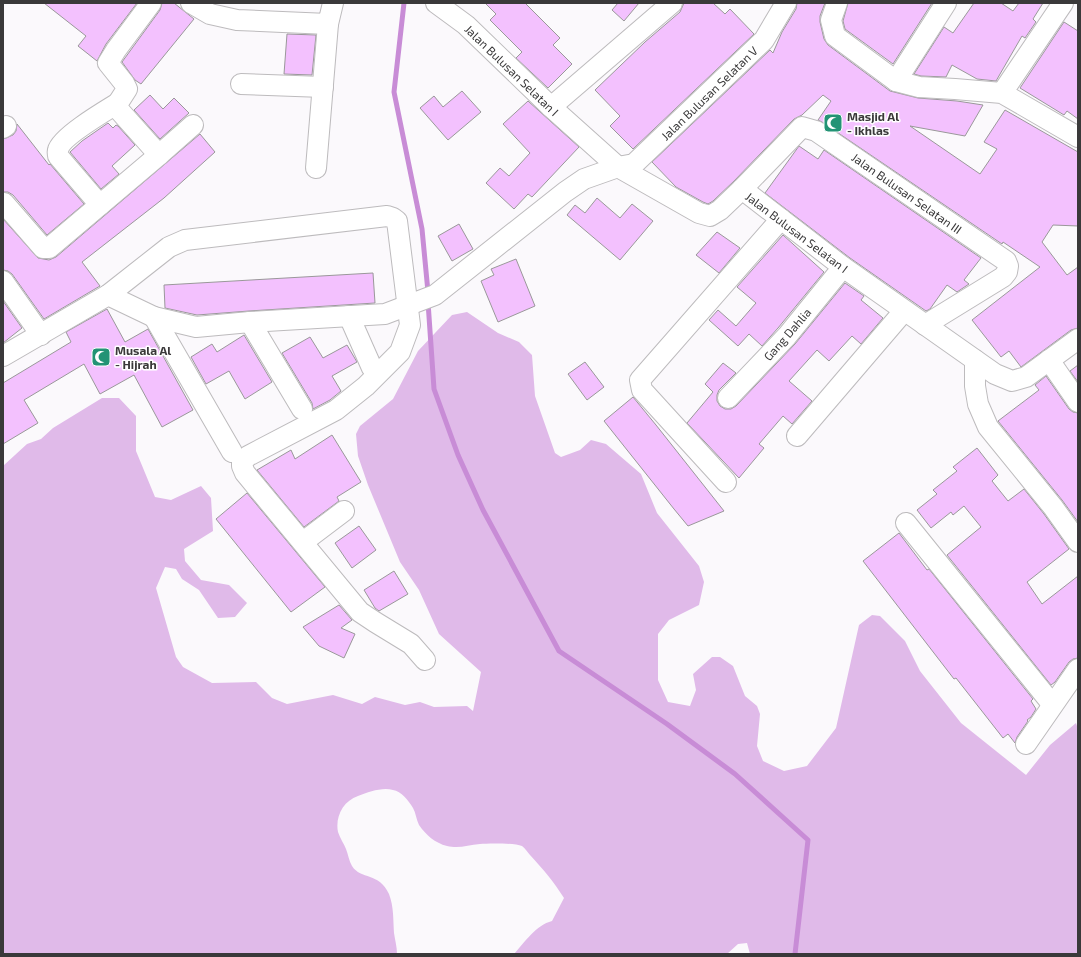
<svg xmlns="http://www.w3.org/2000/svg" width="1081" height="957" viewBox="0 0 1081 957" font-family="'Exo 2',sans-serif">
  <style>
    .green { fill: #e0bae9 }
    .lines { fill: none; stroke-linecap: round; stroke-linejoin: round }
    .stream { stroke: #c88cd6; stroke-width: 5 }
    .building { fill: #f3c1fe; stroke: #9a989a }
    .minor-casing { stroke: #bdbbbd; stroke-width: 22 }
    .minor { stroke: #fff; stroke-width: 20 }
    .labels { text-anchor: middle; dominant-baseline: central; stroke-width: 3; stroke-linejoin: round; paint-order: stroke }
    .street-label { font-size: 12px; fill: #3a393a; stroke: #fff }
    .poi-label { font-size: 12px; font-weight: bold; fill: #3a393a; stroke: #fff; text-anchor: start }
  </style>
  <rect width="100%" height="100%" fill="#fbf9fc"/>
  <path class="green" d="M 467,312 L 498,333 L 519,342 L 532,355 L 535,396 L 555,453 L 561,457 L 580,450 L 591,440 L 606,444 L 641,474 L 657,513 L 699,566 L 704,582 L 699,605 L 669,620 L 658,634 L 658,680 L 668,702 L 690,706 L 696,690 L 693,674 L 712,657 L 720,657 L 733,666 L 745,696 L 757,706 L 760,714 L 757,746 L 763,761 L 784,771 L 807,766 L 836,728 L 859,625 L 872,615 L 880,616 L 905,641 L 920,671 L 961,723 L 1026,775 L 1050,745 L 1076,723 L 1078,729 L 1078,954 L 750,954 L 747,943 L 738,944 L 727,954 L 514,954 C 525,942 536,925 552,921 L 564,898 C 554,882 543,869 530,855 C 528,853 525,848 522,846 C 514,843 489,843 480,844 C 468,845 459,849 447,846 C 435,843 426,835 419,825 C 416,819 416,813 413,808 C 409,801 401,791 393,790 C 382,787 369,792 358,796 C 343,801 335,817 338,832 C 340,838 344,844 346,849 C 348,854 349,861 352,866 C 361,880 379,872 389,894 C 394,907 393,920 394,933 C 395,940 397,947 397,954 L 3,954 L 3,466 L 27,444 L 41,439 L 53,428 L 102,398 L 119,398 L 136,416 L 136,451 L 155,497 L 171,500 L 201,486 L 211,498 L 213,531 L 184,549 L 185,561 L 201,580 L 229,585 L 247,603 L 235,617 L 218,618 L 199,590 L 182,579 L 176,569 L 165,567 L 156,588 L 176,657 L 183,667 L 212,683 L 256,682 L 272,698 L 287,704 L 333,695 L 362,704 L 375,697 L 405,705 L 420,702 L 434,707 L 467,706 L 473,711 L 481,672 L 439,634 L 419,590 L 400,562 L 368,485 L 358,456 L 356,434 L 360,426 L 393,399 L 418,351 L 452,315 Z"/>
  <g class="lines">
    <g class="stream">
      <polyline points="404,3 394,92 422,229 428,292"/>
      <polyline points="428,302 434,389 458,455 483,510 559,651 667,724 735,774 808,840 795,954"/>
    </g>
  </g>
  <g class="building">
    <polygon points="44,3 137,3 106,44 97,61 78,46 86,36"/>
    <polygon points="162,3 174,3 194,19 141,84 135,80 122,62 160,10"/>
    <polygon points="485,3 525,3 560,38 553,45 572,64 548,88 516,58 522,52 490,20 496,14"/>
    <polygon points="618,3 639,3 624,21 612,10"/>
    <polygon points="684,3 713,3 725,14 730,9 754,34 633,149 610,126 620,116 595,90 645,42 680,12"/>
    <polygon points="797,3 825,3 820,16 820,22 824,39 828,45 890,91 918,98 957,101 983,105 965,136 910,126 980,174 997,149 984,142 1005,110 1078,152 1078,226 1053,225 1042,242 1067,275 1078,267 1078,328 1071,330 1021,367 1009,351 1001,357 972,320 1040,267 1003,242 1002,244 822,122 818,120 831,101 823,95 802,115 794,119 734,181 713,201 708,204 703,202 676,187 652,162 770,50 773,53 782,32 796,9"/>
    <polygon points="848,3 932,3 893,64 845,29 843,21"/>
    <polygon points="974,3 1001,3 1013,11 1019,3 1043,3 1033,19 1036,22 1025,38 1022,36 996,81 977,79 952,65 946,77 921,76 914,74 944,27 953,33"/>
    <polygon points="1064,22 1078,31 1078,119 1067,111 1064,115 1020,88"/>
    <polygon points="287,34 316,35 312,75 284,74"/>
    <polygon points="462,91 481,112 448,140 420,108 434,96 443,107"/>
    <polygon points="150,95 163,109 174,98 189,113 160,139 134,110"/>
    <polygon points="528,101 579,147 532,197 528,194 514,209 486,183 500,168 509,176 530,153 503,124"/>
    <polygon points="108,123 113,128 116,125 118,126 135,145 112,166 119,174 101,189 70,152 82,141"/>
    <polygon points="17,124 49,165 50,164 84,204 47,235 13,195 8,192 3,192 3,139 13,135 16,131"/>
    <polygon points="200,134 215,152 164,198 82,262 100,286 44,319 12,274 8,271 3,270 3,219 38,258 49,260 56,257"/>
    <polygon points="799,146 818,159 824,150 981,258 964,280 969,284 957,292 947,285 930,309 926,311 850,258 765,193"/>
    <polygon points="597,198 620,218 632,204 653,221 620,260 567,215 575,205 585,213"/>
    <polygon points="459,224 473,249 452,261 438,236"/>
    <polygon points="717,232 740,248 719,273 696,255"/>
    <polygon points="783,235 824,272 778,328 762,346 749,334 738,346 709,320 718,310 736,326 756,303 737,287"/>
    <polygon points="516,259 535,306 498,322 481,281 494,275 491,269"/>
    <polygon points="373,273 375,303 249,311 197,315 165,308 164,285"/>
    <polygon points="845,283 864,296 861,300 883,318 861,344 852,336 829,361 817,350 789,381 812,401 792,424 783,416 759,444 764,448 739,478 687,423 713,392 705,384 723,363 736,373 719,390 717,395 717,401 720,406 725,409 731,409 736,406 795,344"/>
    <polygon points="3,301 22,328 3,343"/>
    <polygon points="107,309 125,342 148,329 193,410 162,427 134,375 100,394 84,364 24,400 38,423 3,444 3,383 71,342 66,332"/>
    <polygon points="244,335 272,382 245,399 229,371 206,384 191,357 212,344 217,352"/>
    <polygon points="310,337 323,358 347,345 357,362 332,376 341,391 330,400 313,409 312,403 282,353"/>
    <polygon points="585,362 604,387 587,400 568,374"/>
    <polygon points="1078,365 1078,382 1070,371"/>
    <polygon points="1046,376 1069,409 1073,412 1078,413 1078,522 1062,500 998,421 1039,390 1035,385"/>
    <polygon points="633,397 656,425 724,511 688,526 674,509 604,421"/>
    <polygon points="332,435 361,482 337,497 339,501 304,527 257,470 291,450 295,459"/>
    <polygon points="977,448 998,475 992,481 1008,501 1024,489 1044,514 1069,549 1027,582 1042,604 1078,576 1078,658 1073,659 1069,662 1055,682 1051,685 947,555 981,527 964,506 953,515 951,512 931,528 917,510 937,494 933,490 957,471 953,467"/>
    <polygon points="247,493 325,587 291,612 216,519"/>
    <polygon points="359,526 376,550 352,568 335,543"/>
    <polygon points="899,533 927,570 929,569 1033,699 1031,701 1036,709 1031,717 1027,720 1028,721 1017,737 1015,743 1008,734 1003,738 956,678 954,679 863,561"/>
    <polygon points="394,571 408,594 379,611 375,608 364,590"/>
    <polygon points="339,605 352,620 341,628 355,634 344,658 319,646 303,627"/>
  </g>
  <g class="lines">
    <g class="minor-casing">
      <g id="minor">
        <polyline points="151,3 116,50 108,63 124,83 127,89 118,103 118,109 159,155 193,125"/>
        <polyline points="191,3 210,14 237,20 328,24 333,3"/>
        <polyline points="436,3 466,25 551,107 618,167 699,213 710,216 720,210 742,189 843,267 995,374 1012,381 1026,377 1078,339"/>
        <polyline points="837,3 831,20 835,36 896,81 919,87 955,89 1002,93 1078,137"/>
        <polyline points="896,81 946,3"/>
        <polyline points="241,84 323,87"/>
        <polyline points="1002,93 1063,3"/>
        <polyline points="551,107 672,3"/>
        <polyline points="3,128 6,126"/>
        <polyline points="316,168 328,24"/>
        <polyline points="742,189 802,127 816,131 1006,261 1008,266 1007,272 1003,277 925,325"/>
        <polyline points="4,203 43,248 49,248 159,155"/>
        <path d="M 100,205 L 58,156 C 58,155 57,151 58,150 C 61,137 105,111 118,103"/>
        <polyline points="3,281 41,335"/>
        <polyline points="108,295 169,247 185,240 387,216 393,218 397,221 410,325 400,352 366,386 336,410 248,456 242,462 242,466 245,473 360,612 375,622 411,644 425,660"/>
        <polyline points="349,316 372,368"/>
        <polyline points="154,317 232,452"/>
        <polyline points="250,322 302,409"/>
        <polyline points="3,356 108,295 154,317 196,327 250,322 385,314 435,295 565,192 584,179 618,167 634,164 764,40 786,3"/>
        <polyline points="975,360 975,386 978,404 988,427 1053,507 1078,542"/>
        <polyline points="1049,360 1078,402"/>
        <polyline points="728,398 787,336 843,267"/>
        <polyline points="797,436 904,311"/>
        <polyline points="726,482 642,390 640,380 781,219"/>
        <polyline points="906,523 1052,704"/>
        <polyline points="303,542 344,511"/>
        <polyline points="1026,744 1078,669"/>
      </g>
    </g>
    <use href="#minor" class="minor"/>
  </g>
  <defs>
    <g id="mosque-square" transform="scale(1)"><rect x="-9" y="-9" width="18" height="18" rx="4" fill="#239375" stroke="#fff"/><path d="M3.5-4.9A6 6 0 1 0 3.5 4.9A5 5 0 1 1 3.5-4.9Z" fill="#fff"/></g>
  </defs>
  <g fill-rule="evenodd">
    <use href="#mosque-square" x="833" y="123"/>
    <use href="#mosque-square" x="101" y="357"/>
  </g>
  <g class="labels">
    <g class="street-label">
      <text transform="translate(512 70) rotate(44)">Jalan Bulusan Selatan I</text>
      <text transform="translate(709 93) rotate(-44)">Jalan Bulusan Selatan V</text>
      <text transform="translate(907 193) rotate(35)">Jalan Bulusan Selatan III</text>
      <text transform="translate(797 232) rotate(37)">Jalan Bulusan Selatan I</text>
      <text transform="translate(787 334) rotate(-49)">Gang Dahlia</text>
    </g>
    <g class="poi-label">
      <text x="847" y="116">Masjid Al<tspan x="847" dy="14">- Ikhlas</tspan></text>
      <text x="115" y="350">Musala Al<tspan x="115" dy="14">- Hijrah</tspan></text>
    </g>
  </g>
  <rect width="1081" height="957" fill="none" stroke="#3a393a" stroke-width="8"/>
</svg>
